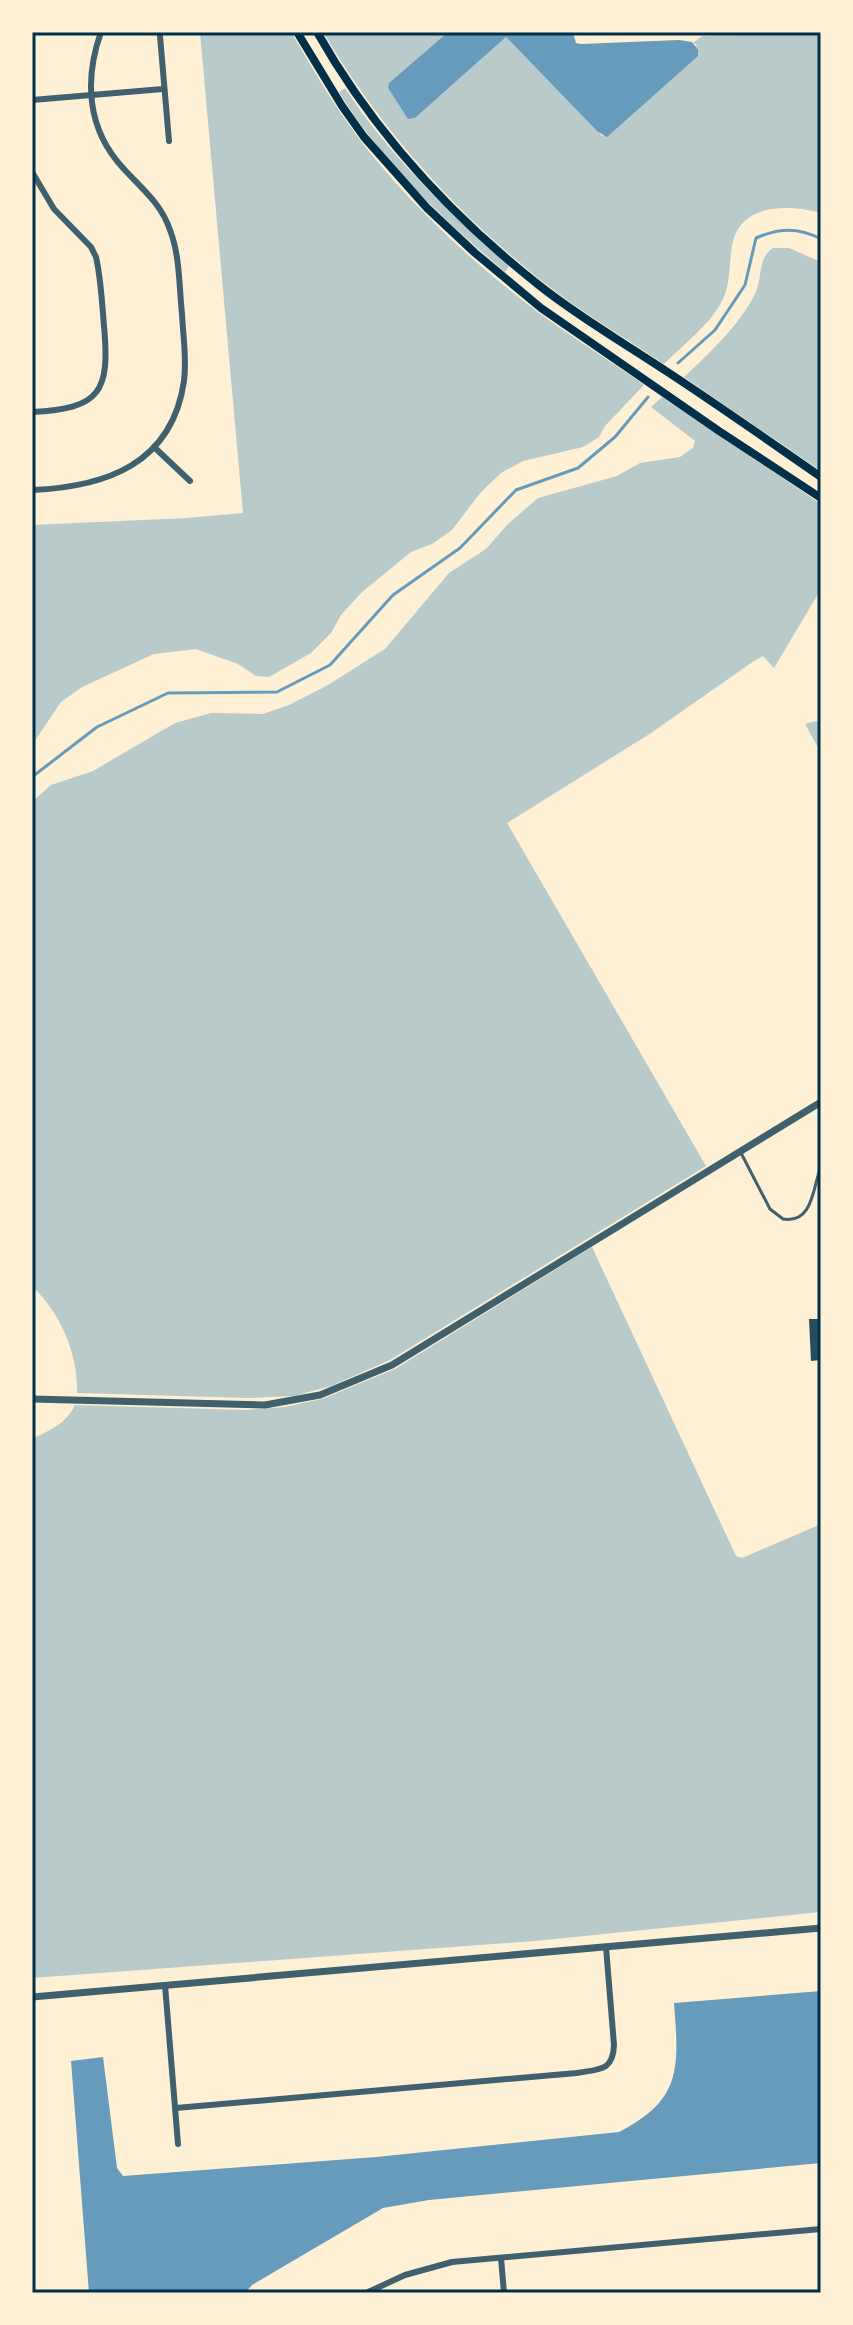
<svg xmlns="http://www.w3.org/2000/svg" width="853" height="2325" viewBox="0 0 853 2325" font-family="Ubuntu,sans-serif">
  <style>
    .green { fill: #b9caca }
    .water { fill: #669bbc }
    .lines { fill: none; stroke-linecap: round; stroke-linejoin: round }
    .stream { stroke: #669bbc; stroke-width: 3 }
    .building { fill: #264d5e }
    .service { stroke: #3f606c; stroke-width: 3 }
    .minor { stroke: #3f606c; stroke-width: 6 }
    .tertiary { stroke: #3f606c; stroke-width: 7 }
    .secondary { stroke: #003049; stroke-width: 8 }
    .neatline { fill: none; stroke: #003049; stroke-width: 3 }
  </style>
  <rect width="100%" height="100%" fill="#fdf0d5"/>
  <g class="green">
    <path d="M 200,32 L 291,32 C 313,69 334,106 360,140 C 409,204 474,264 539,313 C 573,338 609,360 644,385 L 605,426 L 599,437 L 583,447 L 523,461 L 501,473 L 481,492 L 452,530 L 432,544 L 411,552 L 361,593 L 341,615 L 331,633 L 311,653 L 269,677 L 256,676 L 238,664 L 196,649 L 154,654 L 82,687 L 61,702 L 32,745 L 32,525 L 187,518 L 243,513 Z"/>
    <path d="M 323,32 L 448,32 L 389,83 L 388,88 L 409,119 L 415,118 L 506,37 L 602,136 L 697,45 L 693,43 L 702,36 L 821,33 L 821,213 C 794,205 745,202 734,238 C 728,257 732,279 723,299 C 711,324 684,344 664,364 C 624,337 581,312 543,282 C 453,210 382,131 323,32 Z"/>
    <path d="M 345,88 C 389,156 449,212 509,266 L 505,272 C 443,219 382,162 339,92 Z"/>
    <path d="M 773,248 L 789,248 L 821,262 L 821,471 L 684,377 C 708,355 741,323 755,294 C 763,278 757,258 773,248 Z"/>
    <path d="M 662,397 L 821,504 L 821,589 L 774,668 L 763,656 L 751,663 L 651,733 L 507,823 L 706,1166 L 390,1360 L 331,1386 L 294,1396 L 248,1398 L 77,1393 C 78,1353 61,1314 32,1286 L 32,802 L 51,785 L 93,771 L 175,723 L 211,713 L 263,714 L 289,705 L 328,685 L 385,649 L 449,573 L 486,549 L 508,524 L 538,498 L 617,476 L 640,463 L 680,457 L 693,448 L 695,441 L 651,407 Z"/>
    <polygon points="816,721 821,724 821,753 805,724"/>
    <path d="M 592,1247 L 736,1556 L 742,1558 L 821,1524 L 821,1912 L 535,1941 L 32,1978 L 32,1439 C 50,1430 66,1424 75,1405 L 246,1410 L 284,1407 L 322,1399 L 395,1369 Z"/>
  </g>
  <g class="water">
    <polygon points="448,32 573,32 576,43 581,44 679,40 692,42 698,50 698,56 607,137 598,132 506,37 415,118 408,119 388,88 389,83"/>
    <path d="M 821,1991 L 821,2163 L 429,2200 L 383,2208 L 252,2285 L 245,2293 L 89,2293 L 71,2061 L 103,2057 L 117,2168 L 123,2176 L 376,2157 L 619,2132 C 682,2100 679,2068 674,2003 Z"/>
  </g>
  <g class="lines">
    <g class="stream">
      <path d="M 678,363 L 715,330 L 745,285 L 756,238 C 779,228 798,227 821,239"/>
      <polyline points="32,777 97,727 168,693 277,692 330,665 393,595 460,548 516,490 578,468 615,437 648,397"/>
    </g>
  </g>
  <polygon class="building" points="809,1319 821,1319 821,1360 811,1361"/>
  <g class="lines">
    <path class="service" d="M 740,1151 L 770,1209 L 783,1219 C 814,1224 813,1185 821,1166"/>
    <g class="minor">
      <polyline points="160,36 169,141"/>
      <polyline points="32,100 163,89"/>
      <path d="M 32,172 L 54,209 L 91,247 L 96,257 C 101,279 102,303 104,326 C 110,391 101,409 32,412"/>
      <polyline points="154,447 190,481"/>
      <path d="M 32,490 C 106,487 172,464 184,381 C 187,359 183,336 182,314 C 179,286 180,256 170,230 C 161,203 141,188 123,168 C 87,129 84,80 101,32"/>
      <polyline points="165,1985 178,2144"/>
      <path d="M 176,2108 L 577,2073 C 600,2069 613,2071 614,2045 L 606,1947"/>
      <polyline points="501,2258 504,2293"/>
      <polyline points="366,2293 405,2275 452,2262 821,2229"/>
    </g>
    <g class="tertiary">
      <polyline points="32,1399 265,1405 320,1395 392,1365 821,1102"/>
      <polyline points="32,1997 821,1928"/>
    </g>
    <g class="secondary">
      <polyline points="297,32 342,106 364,137 427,208 475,253 541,308 719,431 821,498"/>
      <path d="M 317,32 C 373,131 451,216 540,286 C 579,317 624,343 666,371 C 718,405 769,441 821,477"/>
    </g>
  </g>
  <rect width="853" height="2325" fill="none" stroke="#fdf0d5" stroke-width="68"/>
  <rect x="34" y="34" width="785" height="2257" class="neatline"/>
</svg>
